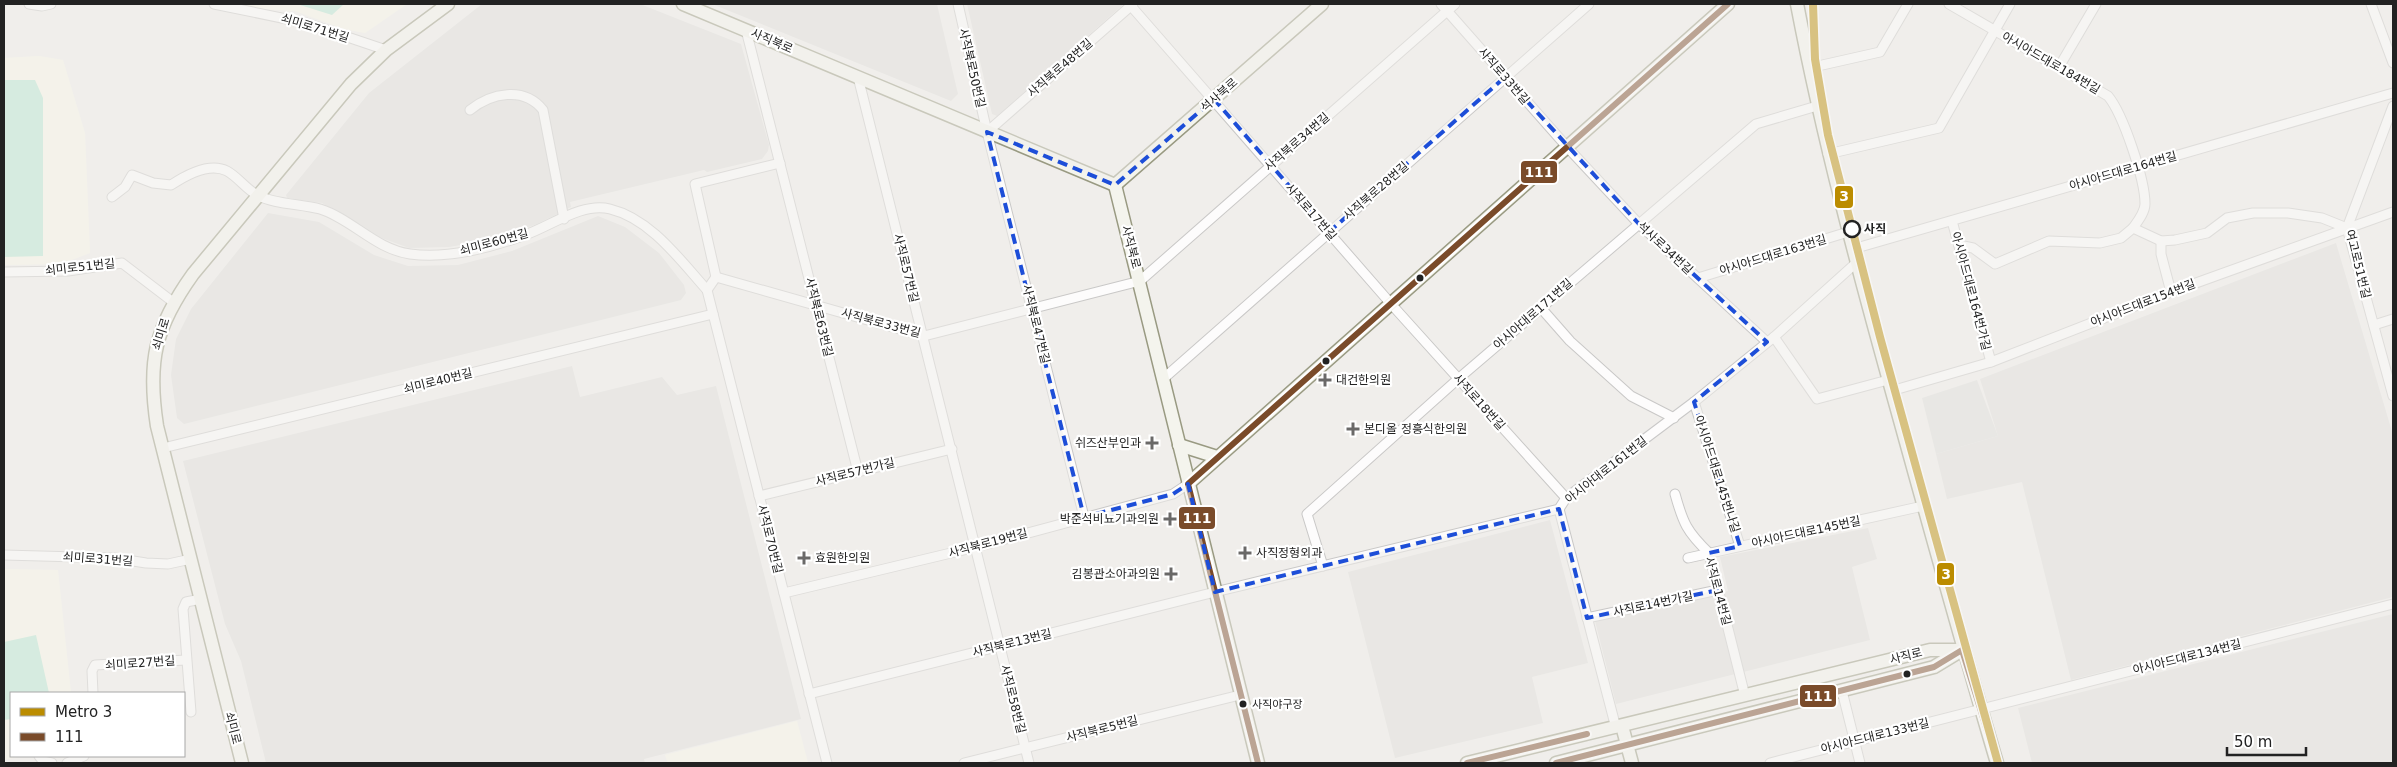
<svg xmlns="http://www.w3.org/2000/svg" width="2397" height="767" viewBox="0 0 2397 767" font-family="'DejaVu Sans','Noto Sans KR',sans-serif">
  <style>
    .residential { fill: #dfdedc }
    .education { fill: #f8f7e8 }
    .religious { fill: #dededc }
    .pitch { fill: #b7e6d2 }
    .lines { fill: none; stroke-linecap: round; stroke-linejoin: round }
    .street-casing { stroke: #c9c8c7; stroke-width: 11 }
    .secondary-casing { stroke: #999a82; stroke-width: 15 }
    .street { stroke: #fdfcfc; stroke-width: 9 }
    .secondary { stroke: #f4f4ed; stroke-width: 12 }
    .bus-1-casing { stroke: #fff; stroke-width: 10 }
    .bus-1 { stroke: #7a4b2a; stroke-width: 6 }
    .metro-1-casing { stroke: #fff; stroke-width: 11 }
    .metro-1 { stroke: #bb8c00; stroke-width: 8 }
    .marked { fill: none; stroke: #1d4ed8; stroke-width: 4; stroke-dasharray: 10 6; stroke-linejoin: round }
    .stop-dot { fill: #fff; stroke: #222; stroke-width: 2.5 }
    .bus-dot { fill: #222; stroke: #fff; stroke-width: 2 }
    .poi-dot { fill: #6a6968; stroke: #fff; stroke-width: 2 }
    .labels { text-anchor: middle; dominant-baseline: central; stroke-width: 4.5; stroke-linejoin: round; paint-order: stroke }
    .bus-label { font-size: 11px; fill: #222; stroke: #fff; text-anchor: start }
    .street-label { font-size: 12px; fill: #222; stroke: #fff }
    .stop-label { font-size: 12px; font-weight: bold; fill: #222; stroke: #fff; text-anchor: start }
    .poi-label { font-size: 12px; fill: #222; stroke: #fff; text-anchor: start }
    .line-badge { stroke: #fff; stroke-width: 2 }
    .badge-label { font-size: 14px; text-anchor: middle; font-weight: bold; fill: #fff }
  </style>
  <rect width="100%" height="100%" fill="#f0eeeb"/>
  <g class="residential">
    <polygon points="482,4 640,4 741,44 769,145 768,151 762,159 707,172 704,170 570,202 571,207 537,224 495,239 449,247 409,248 376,236 322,203 287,198 286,195 369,93"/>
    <polygon points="712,4 937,4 958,94 951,101"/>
    <polygon points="967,4 1124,4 997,116 992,114"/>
    <polygon points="268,213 319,222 374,255 408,266 458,265 512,251 598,216 625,227 659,253 684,285 686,293 681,300 184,424 177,418 171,375 176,339 191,309"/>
    <polygon points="2336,243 2393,435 2393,597 2071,680 2022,482 1947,499 1936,454 1998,436 1980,379"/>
    <polygon points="572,366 580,397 662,377 677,395 716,386 801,719 644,759 645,763 266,763 241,661 225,624 183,461"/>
    <polygon points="1550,520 1588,663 1532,677 1543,723 1395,758 1348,572"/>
    <polygon points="1868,528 1877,559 1852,567 1870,640 1616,704 1595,621 1728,591 1720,557"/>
    <polygon points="2393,614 2393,763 2032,763 2018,708"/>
  </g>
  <g class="education">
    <polygon points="227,4 407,4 365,33 344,29 295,11 247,8"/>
    <polygon points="39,56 63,60 85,133 90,253 61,264 4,265 4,58"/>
    <polygon points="4,569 58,570 71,693 11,693 11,756 22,756 4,760"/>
    <polygon points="797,721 808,763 668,763 665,755"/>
  </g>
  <polygon class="religious" points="1977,380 1998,436 1936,454 1922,398"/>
  <g class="pitch">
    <polygon points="297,4 344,4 332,15"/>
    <polygon points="4,80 35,80 43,98 43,256 4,257"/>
    <polygon points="36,635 49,693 11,693 11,719 4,720 4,642"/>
  </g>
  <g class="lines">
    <g class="street-casing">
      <g id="street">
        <polyline points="29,4 42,6 51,4"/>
        <polyline points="214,4 306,23 386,50"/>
        <polyline points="958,4 987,132 1084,517"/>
        <polyline points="1441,4 1568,148 1638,223 1767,342"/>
        <path d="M 1949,4 L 2108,96 C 2123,114 2145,179 2145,204 C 2145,212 2138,221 2133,228"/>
        <polyline points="2371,4 2393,63"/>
        <polyline points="1131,6 1392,305 1566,498"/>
        <polyline points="746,30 858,472"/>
        <polyline points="2059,67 2096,4"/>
        <polyline points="1809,68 1880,52 1908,4"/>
        <polyline points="858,77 1029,763"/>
        <polyline points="2393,106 2347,228 2393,396"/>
        <path d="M 470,110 C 491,93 524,86 543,110 L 564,219"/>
        <polyline points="987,132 1133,4"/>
        <polyline points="1828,154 1939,128 2010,4"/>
        <path d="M 112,197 L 125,187 L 132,175 L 153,183 L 171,185 C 186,175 210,162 227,171 C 238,177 246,189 257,195 C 273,204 301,204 320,209 C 352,219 375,249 410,254 C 448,259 490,248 525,235 C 551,226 582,202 610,209 C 651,219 680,260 707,290"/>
        <polyline points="1952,221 1991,362"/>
        <polyline points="2161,241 2161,254 2171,292"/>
        <polyline points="1959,245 1973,248 1995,264 2049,241 2100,243 2121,238 2133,228 2161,241 2175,240 2207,233 2227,218 2253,213 2288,213 2322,218 2347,228"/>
        <polyline points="1853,249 2393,93"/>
        <polyline points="4,272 68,271 122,263 173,302"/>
        <polyline points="716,277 924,336 1140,281 1455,4"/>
        <polyline points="716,277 707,290 827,763"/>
        <polyline points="716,277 695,184 780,163"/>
        <polyline points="1698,278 1848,232"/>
        <polyline points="1541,308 1570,341 1631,396 1674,418"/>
        <polyline points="2374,325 2393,319"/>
        <polyline points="1774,337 1817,399 1888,380"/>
        <polyline points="1163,379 1589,4"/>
        <polyline points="1891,391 1991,362 2171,292 2393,212"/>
        <polyline points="1694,402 1740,546"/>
        <polyline points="163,448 713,314"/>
        <path d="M 1675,494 C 1683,523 1687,532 1709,553 L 1745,696"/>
        <polyline points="759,496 952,449"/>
        <polyline points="1559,509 1616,728"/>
        <polyline points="4,555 114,558 146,563 168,564 191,559"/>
        <polyline points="1688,558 1923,506"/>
        <polyline points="1323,566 1307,514 1458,379 1756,124 1817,106"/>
        <polyline points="784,593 976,547 1173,494 1188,484"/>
        <polyline points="1587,618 1718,590"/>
        <polyline points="1842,691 1860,763"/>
        <polyline points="93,693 92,671 95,665 186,660"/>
        <polyline points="809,694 1215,592 1559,509 1566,498 1694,402 1774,337 1856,263"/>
        <polyline points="191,712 183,609 186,602 201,599"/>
        <polyline points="39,756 43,761 52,763"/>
        <polyline points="67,763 84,756"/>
        <polyline points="964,763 1240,695"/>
        <polyline points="1770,763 2393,604"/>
      </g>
    </g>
    <g class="secondary-casing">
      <g id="secondary">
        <polyline points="683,4 1115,185"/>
        <path d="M 1797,4 C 1823,140 1859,273 1896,406 C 1929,525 1962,645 1997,763"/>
        <polyline points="1115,185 1258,763"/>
        <polyline points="1115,185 1322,4"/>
        <polyline points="1179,445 1217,457"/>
        <polyline points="1188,484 1728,4"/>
        <polyline points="1622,726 1632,763"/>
        <path d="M 242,763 L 157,426 C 147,361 155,327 193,274 L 351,84 L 386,50 L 448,4"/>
        <polyline points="1467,763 1930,650 1962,650"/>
        <polyline points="1556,763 1934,667 1962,650"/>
      </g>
    </g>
    <use href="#street" class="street"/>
    <use href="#secondary" class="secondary"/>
    <g class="bus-1-casing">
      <g id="bus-1">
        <polyline points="1258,763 1188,484 1728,4"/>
        <polyline points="1467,763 1587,734"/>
        <polyline points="1556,763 1934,667 1962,650 1997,763"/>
      </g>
    </g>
    <use href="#bus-1" class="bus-1"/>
    <g class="metro-1-casing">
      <polyline id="metro-1" points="1813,4 1815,59 1828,135 1880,337 1998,763"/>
    </g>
    <use href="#metro-1" class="metro-1"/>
  </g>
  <path d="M0 0H2397V767H0ZM 1505,77 L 1638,223 L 1767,342 L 1694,402 L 1740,546 L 1709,553 L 1718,590 L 1587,618 L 1559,509 L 1215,592 L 1188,484 L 1173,494 L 1084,517 L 987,132 L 1115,185 L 1214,99 L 1329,232 Z" fill="#f0eeeb" fill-opacity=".55" fill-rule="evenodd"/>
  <path class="marked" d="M 1505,77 L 1638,223 L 1767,342 L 1694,402 L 1740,546 L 1709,553 L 1718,590 L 1587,618 L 1559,509 L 1215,592 L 1188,484 L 1173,494 L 1084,517 L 987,132 L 1115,185 L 1214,99 L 1329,232 Z"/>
  <circle class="stop-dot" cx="1852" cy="229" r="8"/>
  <g class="bus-dot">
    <circle cx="1420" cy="278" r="4.5"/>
    <circle cx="1326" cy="361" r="4.5"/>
    <circle cx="1907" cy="674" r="4.5"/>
    <circle cx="1243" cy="704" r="4.5"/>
  </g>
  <g class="poi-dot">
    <path d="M1322.5 372.5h5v5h5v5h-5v5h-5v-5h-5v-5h5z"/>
    <path d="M1350.5 421.5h5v5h5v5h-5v5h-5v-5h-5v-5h5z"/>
    <path d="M1149.5 435.5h5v5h5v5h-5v5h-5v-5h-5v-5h5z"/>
    <path d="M1167.5 511.5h5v5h5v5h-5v5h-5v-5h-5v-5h5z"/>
    <path d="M1242.5 545.5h5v5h5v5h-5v5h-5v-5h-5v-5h5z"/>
    <path d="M801.5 550.5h5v5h5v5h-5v5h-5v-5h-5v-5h5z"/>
    <path d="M1168.5 566.5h5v5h5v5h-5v5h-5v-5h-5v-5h5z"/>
  </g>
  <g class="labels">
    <g class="bus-label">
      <text x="1252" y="704">사직야구장</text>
    </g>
    <g class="street-label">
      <text transform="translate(315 28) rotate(17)">쇠미로71번길</text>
      <text transform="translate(772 41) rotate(23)">사직북로</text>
      <text transform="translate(2051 63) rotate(30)">아시아드대로184번길</text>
      <text transform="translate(972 68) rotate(77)">사직북로50번길</text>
      <text transform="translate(1060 68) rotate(-41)">사직북로48번길</text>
      <text transform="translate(1504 76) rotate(49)">사직로33번길</text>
      <text transform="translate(1219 95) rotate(-41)">석사북로</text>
      <text transform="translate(1297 142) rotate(-41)">사직북로34번길</text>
      <text transform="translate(2123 171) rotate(-16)">아시아드대로164번길</text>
      <text transform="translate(1376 191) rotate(-41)">사직북로28번길</text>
      <text transform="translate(1311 212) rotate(49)">사직로17번길</text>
      <text transform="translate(494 242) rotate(-15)">쇠미로60번길</text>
      <text transform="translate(1131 247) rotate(75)">사직북로</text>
      <text transform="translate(1665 248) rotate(43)">석사로34번길</text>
      <text transform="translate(1773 255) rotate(-17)">아시아드대로163번길</text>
      <text transform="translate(2358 264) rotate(76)">여고로51번길</text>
      <text transform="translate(80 267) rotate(-6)">쇠미로51번길</text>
      <text transform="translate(906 268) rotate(76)">사직로57번길</text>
      <text transform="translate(1971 291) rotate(75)">아시아드대로164번가길</text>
      <text transform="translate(2143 303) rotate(-21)">아시아드대로154번길</text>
      <text transform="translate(1533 314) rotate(-41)">아시아대로171번길</text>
      <text transform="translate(819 317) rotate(76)">사직북로63번길</text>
      <text transform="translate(881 323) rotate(15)">사직북로33번길</text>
      <text transform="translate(1036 324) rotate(76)">사직북로47번길</text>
      <text transform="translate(161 334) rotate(-73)">쇠미로</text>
      <text transform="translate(438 381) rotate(-14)">쇠미로40번길</text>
      <text transform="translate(1479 402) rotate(48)">사직로18번길</text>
      <text transform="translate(1606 470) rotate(-38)">아시아대로161번길</text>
      <text transform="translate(855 472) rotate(-14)">사직로57번가길</text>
      <text transform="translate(1717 474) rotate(72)">아시아드대로145번나길</text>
      <text transform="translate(1806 532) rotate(-12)">아시아드대로145번길</text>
      <text transform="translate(770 539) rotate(76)">사직로70번길</text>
      <text transform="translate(988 543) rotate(-15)">사직북로19번길</text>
      <text transform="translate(98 559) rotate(4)">쇠미로31번길</text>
      <text transform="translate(1718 591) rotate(75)">사직로14번길</text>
      <text transform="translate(1653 604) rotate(-12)">사직로14번가길</text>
      <text transform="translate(1012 643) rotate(-14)">사직북로13번길</text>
      <text transform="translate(1906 656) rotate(-14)">사직로</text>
      <text transform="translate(2187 657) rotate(-14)">아시아드대로134번길</text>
      <text transform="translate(140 663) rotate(-4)">쇠미로27번길</text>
      <text transform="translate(1013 699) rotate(76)">사직로58번길</text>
      <text transform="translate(233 728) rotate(76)">쇠미로</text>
      <text transform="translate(1102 729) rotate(-14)">사직북로5번길</text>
      <text transform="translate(1875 736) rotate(-14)">아시아드대로133번길</text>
    </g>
    <g class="stop-label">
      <text x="1864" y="229">사직</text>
    </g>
    <g class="poi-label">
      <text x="1336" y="380">대건한의원</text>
      <text x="1364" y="429">본디올 정흥식한의원</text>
      <text x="1141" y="443" text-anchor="end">쉬즈산부인과</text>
      <text x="1159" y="519" text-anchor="end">박준석비뇨기과의원</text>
      <text x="1256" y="553">사직정형외과</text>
      <text x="815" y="558">효원한의원</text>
      <text x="1160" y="574" text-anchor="end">김봉관소아과의원</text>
    </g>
  </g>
  <g class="line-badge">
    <rect x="1520" y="160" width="38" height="24" rx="5" fill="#7a4b2a"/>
    <rect x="1834" y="185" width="20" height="24" rx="5" fill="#bb8c00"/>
    <rect x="1178" y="506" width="38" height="24" rx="5" fill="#7a4b2a"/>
    <rect x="1936" y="562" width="19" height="24" rx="5" fill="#bb8c00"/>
    <rect x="1799" y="684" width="38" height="24" rx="5" fill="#7a4b2a"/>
  </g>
  <g class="badge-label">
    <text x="1539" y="177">111</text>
    <text x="1844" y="201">3</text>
    <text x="1197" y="523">111</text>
    <text x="1946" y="579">3</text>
    <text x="1818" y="701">111</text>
  </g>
  <rect width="2397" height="767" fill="none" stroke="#222222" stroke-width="10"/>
  <rect x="10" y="692" width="175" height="65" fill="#ffffff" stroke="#a7a7a7"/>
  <rect x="20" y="708" width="25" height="8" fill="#bb8c00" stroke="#a7a7a7"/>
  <text x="55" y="717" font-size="15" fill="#222222">Metro 3</text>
  <rect x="20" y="733" width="25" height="8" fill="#7a4b2a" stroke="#a7a7a7"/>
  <text x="55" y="742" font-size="15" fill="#222222">111</text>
  <path d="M2227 747v8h79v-8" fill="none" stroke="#222222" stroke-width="2.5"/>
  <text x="2234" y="747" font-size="15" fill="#222222" stroke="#ffffff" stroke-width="4" paint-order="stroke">50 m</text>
</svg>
